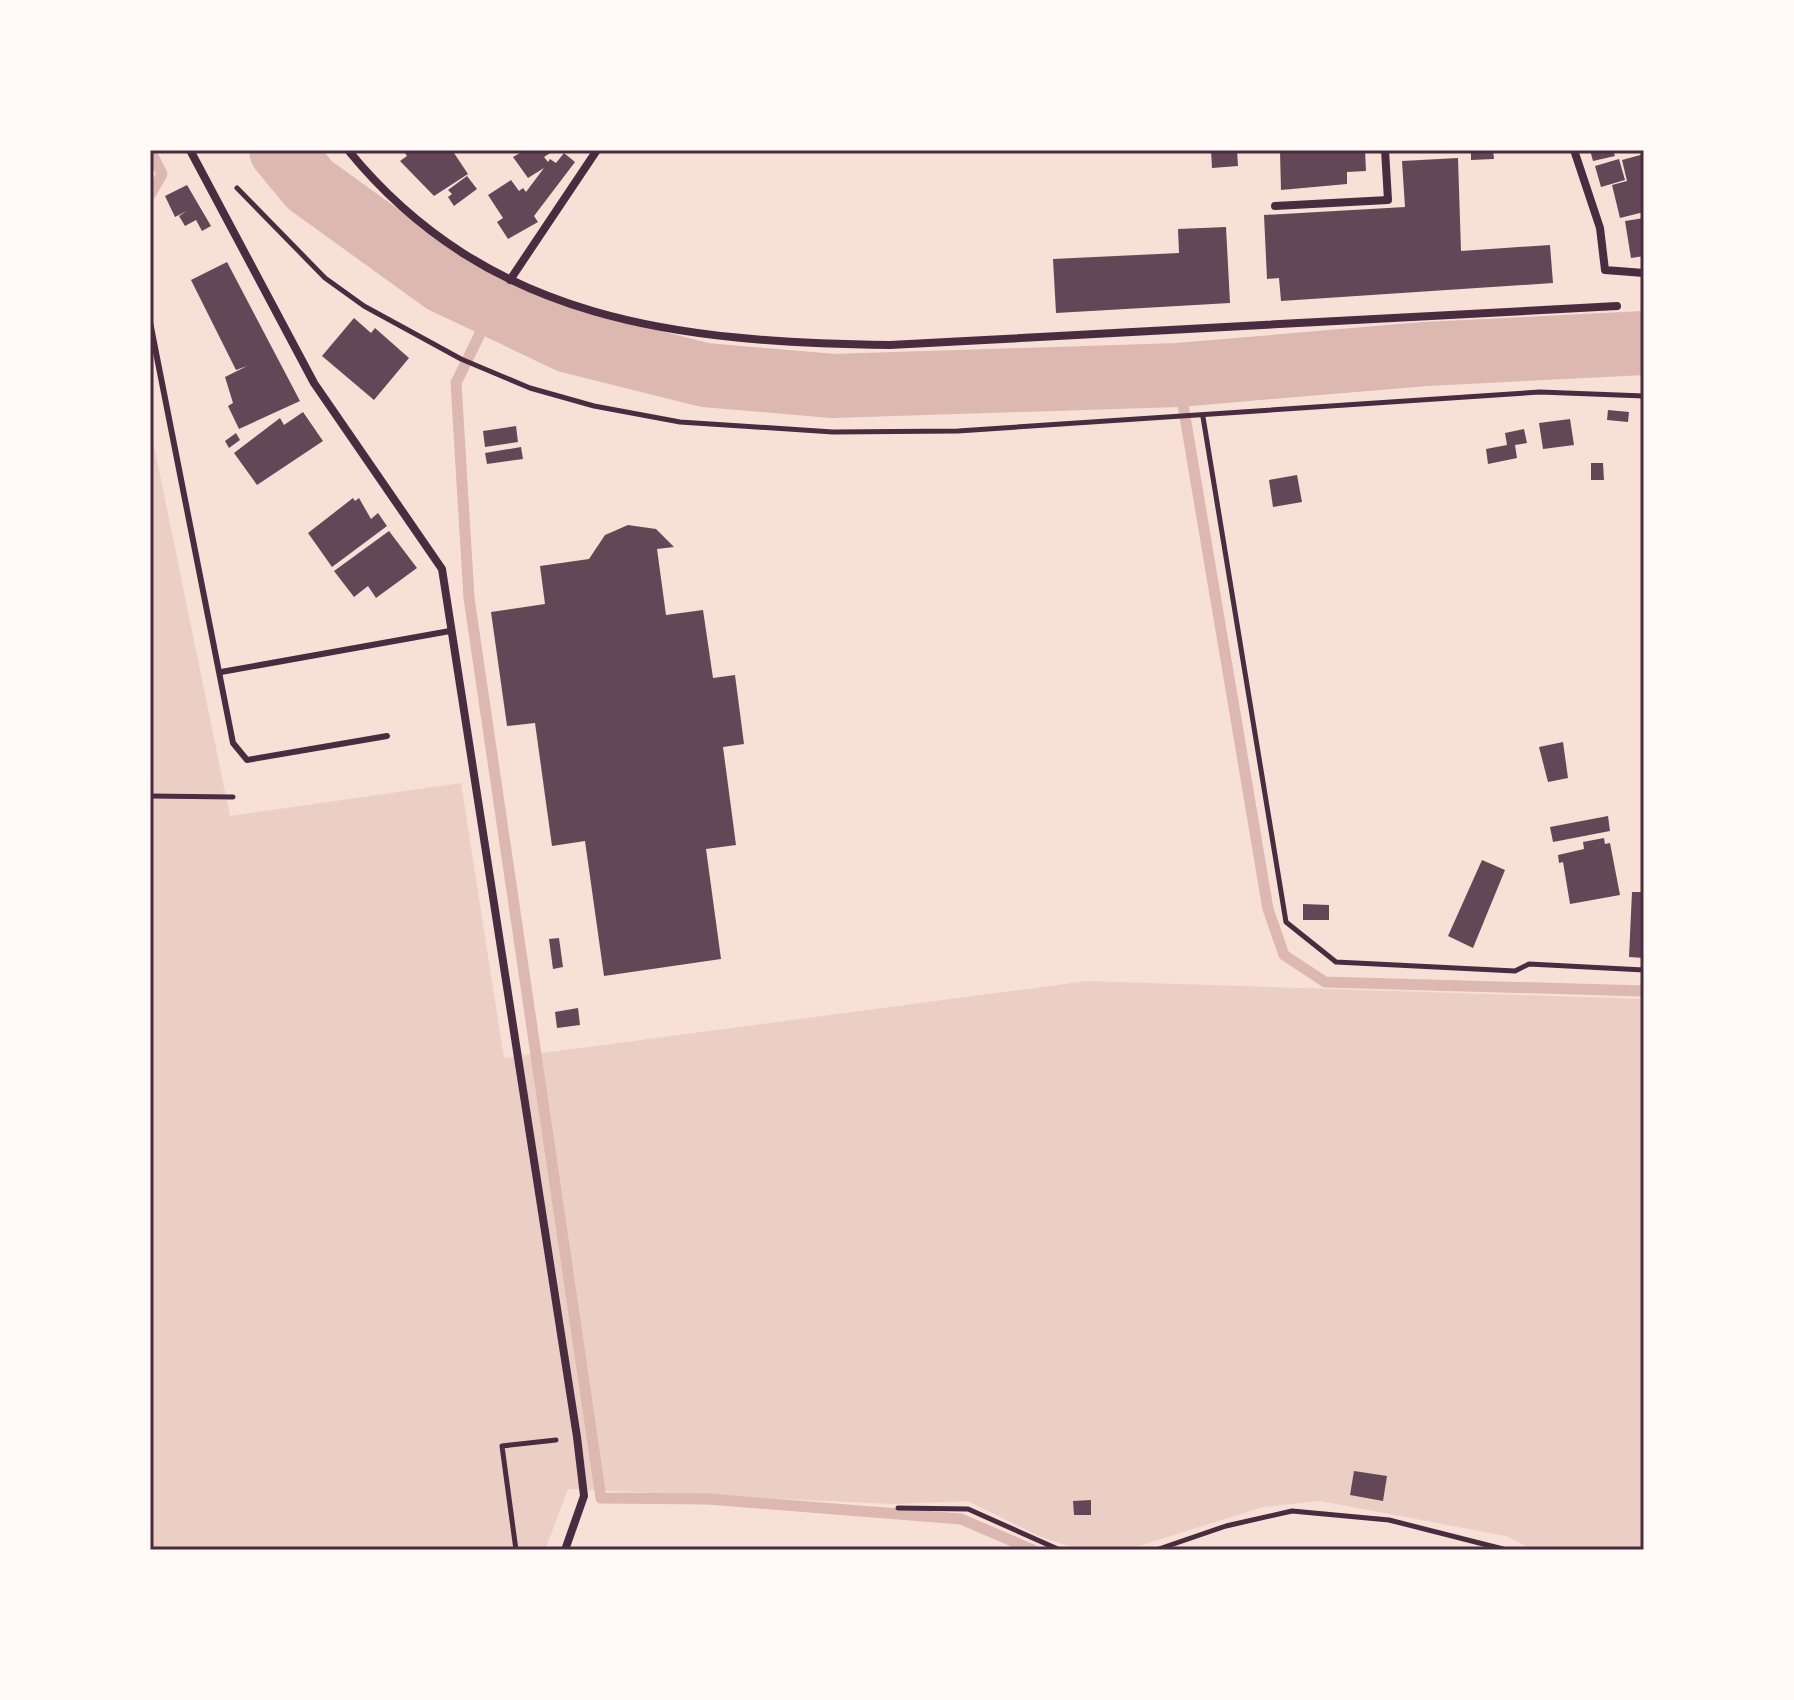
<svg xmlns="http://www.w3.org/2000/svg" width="1794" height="1700" viewBox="0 0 1794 1700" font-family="'Open Sans',sans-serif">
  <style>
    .green { fill: #ebcfc5 }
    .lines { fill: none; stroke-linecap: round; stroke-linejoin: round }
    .stream { stroke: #dcb8b0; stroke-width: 11 }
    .river { stroke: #dcb8b0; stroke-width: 64 }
    .building { fill: #644757 }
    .path { stroke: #4a2c40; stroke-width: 5 }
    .service { stroke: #4a2c40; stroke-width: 6 }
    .minor { stroke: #4a2c40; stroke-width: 8 }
    .neatline { fill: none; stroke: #4a2c40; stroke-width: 3 }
  </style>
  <rect width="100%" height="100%" fill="#f7e1d7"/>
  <polygon class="green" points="150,426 230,816 461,783 504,1058 1087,981 1644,999 1644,1550 1534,1550 1506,1536 1320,1501 1263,1507 1126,1550 1081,1550 1041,1537 968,1501 894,1504 568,1489 545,1550 150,1550"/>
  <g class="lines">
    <g class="stream">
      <polyline points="150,150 162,174 150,195"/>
      <polyline points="494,305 456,383 469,598 601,1498 708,1499 961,1519 1033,1550"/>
      <polyline points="1178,375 1268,909 1284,955 1325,982 1644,991"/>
    </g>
    <polyline class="river" points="281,150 310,185 443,281 569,341 705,375 833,386 1178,375 1425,354 1644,343"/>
  </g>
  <g class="building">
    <polygon points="403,150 452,150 468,174 434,196 400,161 407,156"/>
    <polygon points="525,150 555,150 544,157 548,162 550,159 556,163 564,153 575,162 534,216 538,222 508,239 497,222 503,218 488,195 511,180 519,191 523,188 526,192 544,168 528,178 513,157"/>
    <polygon points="1211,150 1237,150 1238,166 1212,168"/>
    <polygon points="1365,150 1366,171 1347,172 1347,184 1281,190 1280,152"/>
    <polygon points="1471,150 1493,150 1494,159 1471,160"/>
    <polygon points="1590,150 1613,150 1615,156 1593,161"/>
    <polygon points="1644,154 1644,212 1620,218 1612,185 1627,181 1622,160"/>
    <polygon points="1458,158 1461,251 1550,245 1553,283 1281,301 1279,278 1267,279 1264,215 1405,207 1402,161"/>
    <polygon points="1619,159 1625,180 1601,187 1595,166"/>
    <polygon points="467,176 477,189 454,206 448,197 452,194 448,190"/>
    <polygon points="187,185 211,226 202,231 196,220 185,226 179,216 187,211 175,217 165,196"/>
    <polygon points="1644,218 1644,256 1631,258 1625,221"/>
    <polygon points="1226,227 1230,303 1056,313 1053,259 1179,253 1178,229"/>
    <polygon points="227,262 300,401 239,429 228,406 233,403 225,377 247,366 236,370 191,280"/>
    <polygon points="354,318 371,333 375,328 409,358 374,400 322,356"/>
    <polygon points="1608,410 1629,412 1628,422 1607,420"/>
    <polygon points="303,412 323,441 257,485 234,453 280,418 284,425"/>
    <polygon points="1570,419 1574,445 1543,449 1539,423"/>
    <polygon points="516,426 518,442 485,447 483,431"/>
    <polygon points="1524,429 1527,443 1515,445 1517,458 1488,464 1486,449 1507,445 1505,433"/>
    <polygon points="236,433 240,440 229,448 225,441"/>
    <polygon points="521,447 523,459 487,464 485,453"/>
    <polygon points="1591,463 1603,463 1604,480 1591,480"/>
    <polygon points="1297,475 1302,502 1273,507 1269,480"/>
    <polygon points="353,498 355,501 359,498 371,519 378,513 387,526 332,567 308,533"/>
    <polygon points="628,525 656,529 674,547 657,549 666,615 703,610 713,678 735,675 744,744 723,747 736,845 706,849 721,959 604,976 585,841 552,846 535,723 507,726 491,612 545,604 540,566 589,559 605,535"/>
    <polygon points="389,531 417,568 376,598 368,586 354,597 334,571"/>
    <polygon points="1563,742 1568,778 1548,782 1539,747"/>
    <polygon points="1608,816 1610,831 1553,842 1550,827"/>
    <polygon points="1604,838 1605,844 1610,843 1620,895 1570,904 1563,862 1559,863 1558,855 1584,849 1583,842"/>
    <polygon points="1482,860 1505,870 1473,948 1448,936"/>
    <polygon points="1632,892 1644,892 1644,958 1629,957"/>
    <polygon points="1303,904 1329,905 1329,920 1303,920"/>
    <polygon points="559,938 563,967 553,969 549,939"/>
    <polygon points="578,1008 580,1025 557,1028 555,1012"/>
    <polygon points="1354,1471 1387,1476 1383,1501 1350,1495"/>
    <polygon points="1091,1500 1091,1515 1074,1515 1073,1501"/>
  </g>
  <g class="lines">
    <g class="path">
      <polyline points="237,188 325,278 364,306 461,359 530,388 594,406 680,422 833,432 958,431 1540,392 1644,396"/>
      <polyline points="1203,417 1286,922 1336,962 1515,971 1529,964 1644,970"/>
      <polyline points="150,796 233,797"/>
      <polyline points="898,1508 968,1509 1060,1550"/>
      <polyline points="516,1550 502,1446 556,1440"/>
      <polyline points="1156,1550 1226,1526 1292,1511 1389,1520 1507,1550"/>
    </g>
    <g class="service">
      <polyline points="150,322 233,743 247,760 387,736"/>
      <polyline points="221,672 450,631"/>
    </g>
    <g class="minor">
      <polyline points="190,150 314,383 442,569 577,1437 584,1496 565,1550"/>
      <path d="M 348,150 C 489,323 681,342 890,345 L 1617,306"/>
      <polyline points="1574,150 1600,228 1605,270 1644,273"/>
      <polyline points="1275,206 1388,200 1385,150"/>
      <polyline points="510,280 597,150"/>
    </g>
  </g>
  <rect width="1794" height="1700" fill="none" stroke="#fffaf5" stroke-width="304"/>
  <rect x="152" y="152" width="1490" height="1396" class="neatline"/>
</svg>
